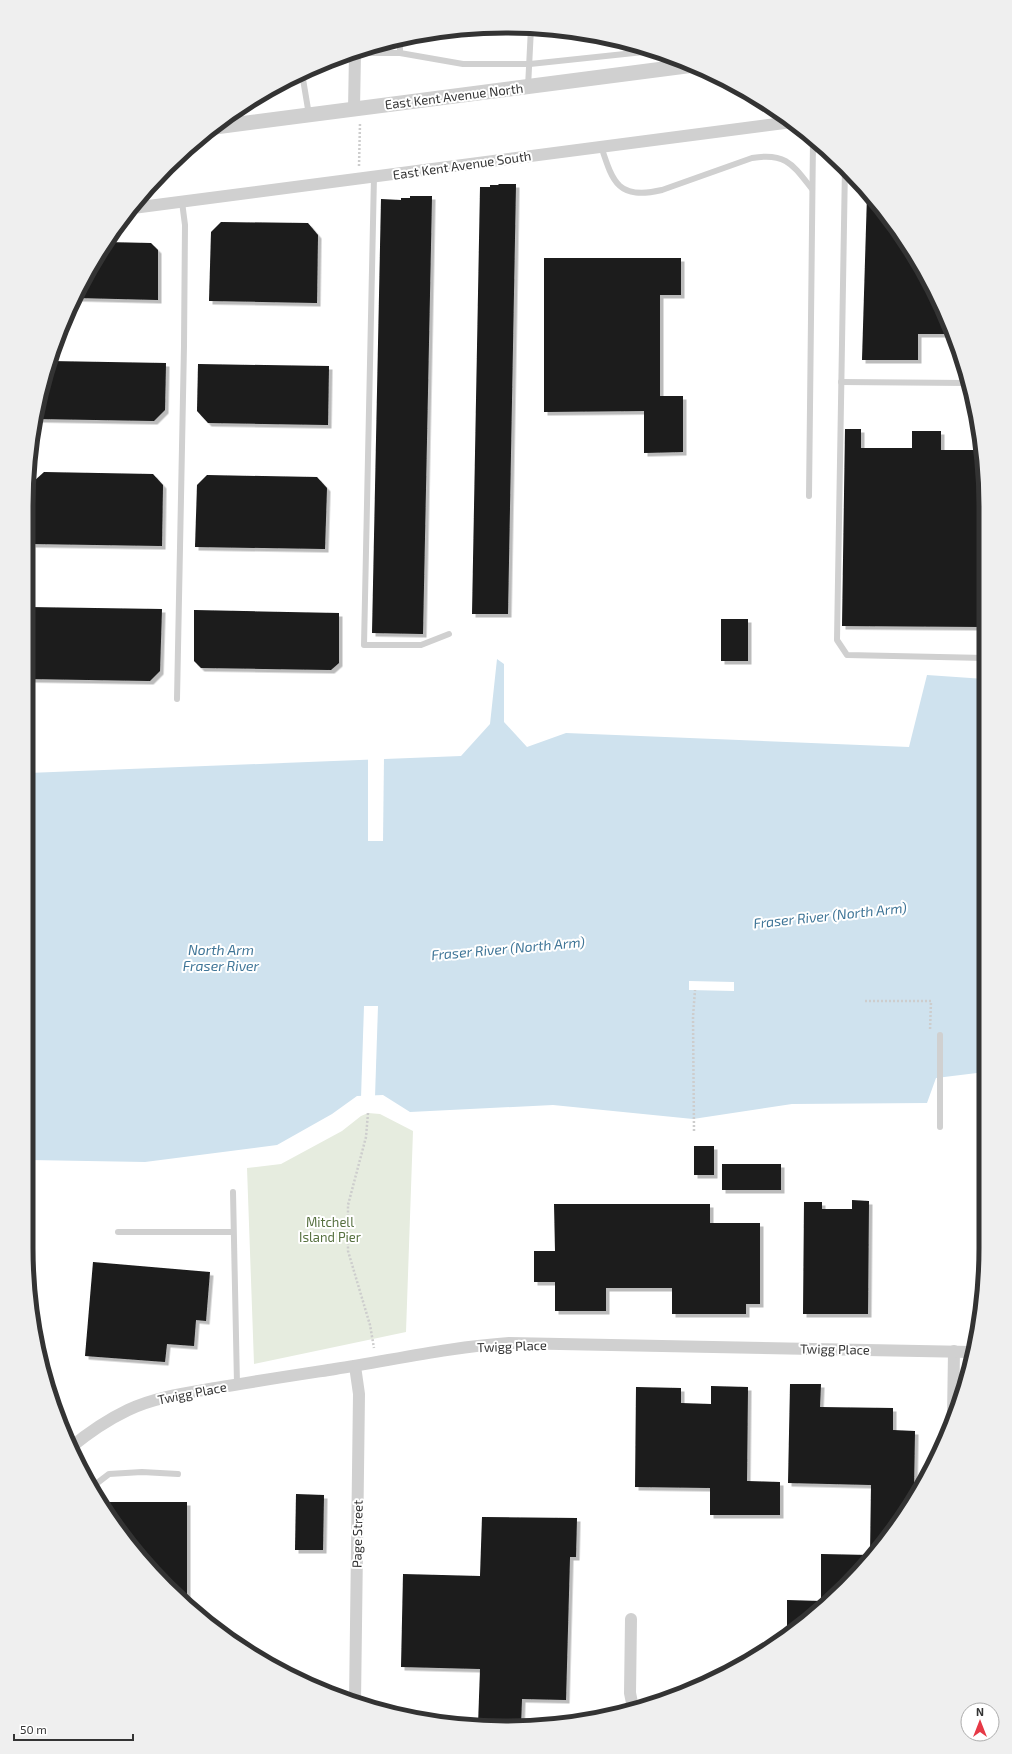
<svg xmlns="http://www.w3.org/2000/svg" width="1012" height="1754" viewBox="0 0 1012 1754" font-family="'Exo 2',sans-serif">
  <style>
    .green { fill: #e6ecdf }
    .water { fill: #cfe2ee }
    .pier { fill: #fff }
    .building { fill: #1a1a1a; filter: url(#shadow) }
    .lines { fill: none; stroke-linecap: round; stroke-linejoin: round }
    .path { stroke: #cdcdcd; stroke-width: 2.5; stroke-dasharray: 2 2; stroke-linecap: butt }
    .service { stroke: #d0d0d0; stroke-width: 6 }
    .minor { stroke: #d0d0d0; stroke-width: 12 }
    .tertiary { stroke: #d0d0d0; stroke-width: 15 }
    .labels { text-anchor: middle; dominant-baseline: central; stroke-width: 4; stroke-linejoin: round; paint-order: stroke }
    .street-label { font-size: 13px; fill: #333; stroke: #fff }
    .park-label { font-size: 13px; fill: #56703f; stroke: #fff }
    .water-label { font-size: 14px; font-style: italic; fill: #3f7597; stroke: #fff }
    .rim { fill: none; stroke: #333; stroke-width: 5 }
  </style>
  <defs>
    <filter id="shadow"><feDropShadow dx="3.5" dy="3.5" stdDeviation="0" flood-color="#0004"/></filter>
  </defs>
  <rect width="100%" height="100%" fill="#fff"/>
  <polygon class="green" points="368,1113 380,1114 413,1131 406,1332 254,1364 247,1168 281,1164 342,1131 361,1116"/>
  <polygon class="water" points="497,659 504,664 504,722 527,747 566,733 909,747 927,675 985,679 985,1072 936,1078 927,1103 792,1104 693,1119 553,1105 410,1112 383,1095 357,1096 332,1114 277,1145 145,1162 30,1160 28,773 461,756 490,724"/>
  <g class="pier">
    <polygon points="384,757 383,841 368,841 368,758"/>
    <polygon points="689,981 734,982 734,991 689,990"/>
    <polygon points="364,1006 378,1006 375,1097 361,1098"/>
  </g>
  <g class="building">
    <polygon points="499,184 516,184 508,614 472,614 480,187 490,187 490,185 498,185"/>
    <polygon points="867,195 922,266 953,334 918,334 918,360 862,360"/>
    <polygon points="410,196 432,196 423,634 372,633 381,199 401,200 401,198 410,198"/>
    <polygon points="221,222 308,223 318,235 317,303 209,301 211,232"/>
    <polygon points="106,242 151,243 158,250 158,300 78,298"/>
    <polygon points="544,258 681,258 681,295 660,295 660,396 683,396 683,452 644,453 644,411 544,412"/>
    <polygon points="50,361 166,363 165,410 154,421 38,419"/>
    <polygon points="198,364 329,366 328,425 208,423 197,411"/>
    <polygon points="845,429 861,429 861,448 912,448 912,431 941,431 941,450 980,450 985,474 985,627 842,626"/>
    <polygon points="44,472 153,474 163,485 162,546 32,544 33,482"/>
    <polygon points="207,475 317,477 327,488 325,549 195,547 197,485"/>
    <polygon points="28,607 162,609 160,671 150,681 28,679"/>
    <polygon points="194,610 339,613 339,663 331,670 201,668 194,661"/>
    <rect x="721" y="619" width="27" height="42"/>
    <rect x="694" y="1146" width="20" height="29"/>
    <rect x="722" y="1164" width="59" height="26"/>
    <polygon points="852,1200 869,1201 868,1314 803,1314 804,1202 822,1202 822,1209 852,1209"/>
    <polygon points="554,1204 710,1204 710,1223 760,1223 760,1304 746,1304 746,1314 672,1314 672,1288 606,1288 606,1311 555,1311 555,1282 534,1282 534,1251 555,1251"/>
    <polygon points="93,1262 210,1272 206,1321 196,1320 194,1346 167,1344 165,1362 85,1356"/>
    <polygon points="790,1384 821,1384 820,1407 893,1408 893,1430 915,1431 914,1489 918,1489 905,1514 867,1565 798,1629 787,1637 787,1600 821,1601 821,1554 870,1555 871,1485 788,1483"/>
    <polygon points="711,1386 748,1387 747,1481 780,1482 780,1515 710,1515 710,1488 635,1487 636,1387 681,1388 681,1403 711,1404"/>
    <polygon points="296,1494 324,1495 323,1550 295,1550"/>
    <polygon points="102,1502 187,1502 187,1604 167,1588 125,1540"/>
    <polygon points="482,1517 577,1518 576,1557 570,1557 566,1700 522,1699 521,1726 478,1725 480,1669 401,1667 403,1574 480,1576"/>
  </g>
  <g class="lines">
    <g class="path">
      <polyline points="359,166 360,123"/>
      <polyline points="865,1001 931,1001 930,1030"/>
      <polyline points="368,1113 366,1137 348,1205 348,1251 370,1325 374,1348"/>
      <polyline points="694,1131 693,1017 695,990"/>
    </g>
    <g class="service">
      <polyline points="355,53 400,53 463,64 530,64 653,51"/>
      <polyline points="400,53 400,39"/>
      <polyline points="302,73 309,115"/>
      <polyline points="528,87 531,28"/>
      <polyline points="232,113 233,125"/>
      <path d="M 601,146 C 613,183 618,200 662,190 L 752,158 C 786,152 793,165 812,189"/>
      <polyline points="845,166 837,640 847,655 985,658"/>
      <polyline points="374,176 364,645 421,645 449,634"/>
      <polyline points="841,382 967,383"/>
      <polyline points="809,496 813,140"/>
      <polyline points="177,699 184,346 185,225 182,202"/>
      <polyline points="940,1127 940,1035"/>
      <polyline points="233,1192 237,1384"/>
      <polyline points="118,1232 233,1232"/>
      <polyline points="92,1487 109,1474 142,1472 178,1474"/>
    </g>
    <g class="minor">
      <polyline points="354,109 355,53"/>
      <polyline points="133,208 792,122"/>
      <polyline points="355,1366 359,1394 355,1702"/>
      <polyline points="953,1417 954,1351"/>
      <path d="M 70,1448 C 88,1433 107,1420 128,1410 C 155,1397 187,1393 216,1388 C 256,1381 296,1375 335,1369 C 393,1360 450,1347 509,1343 L 971,1352"/>
      <polyline points="631,1619 630,1693 633,1708"/>
    </g>
    <polyline class="tertiary" points="215,127 694,65"/>
  </g>
  <g class="labels">
    <g class="street-label">
      <text transform="translate(454 96) rotate(-7)">East Kent Avenue North</text>
      <text transform="translate(462 165) rotate(-8)">East Kent Avenue South</text>
      <text transform="translate(512 1346) rotate(-2)">Twigg Place</text>
      <text transform="translate(835 1349) rotate(1)">Twigg Place</text>
      <text transform="translate(192 1393) rotate(-11)">Twigg Place</text>
      <text transform="translate(357 1534) rotate(-89)">Page Street</text>
    </g>
    <g class="park-label">
      <text x="330" y="1222">Mitchell<tspan x="330" dy="15">Island Pier</tspan></text>
    </g>
    <g class="water-label">
      <text transform="translate(830 915) rotate(-6)">Fraser River (North Arm)</text>
      <text transform="translate(508 948) rotate(-5)">Fraser River (North Arm)</text>
      <text x="221" y="949">North Arm<tspan x="221" dy="16">Fraser River</tspan></text>
    </g>
  </g>
  <path d="M0 0H1012V1754H0ZM506 33H506A473 473 0 0 1 979 506V1248A473 473 0 0 1 506 1721H506A473 473 0 0 1 33 1248V506A473 473 0 0 1 506 33Z" fill="#efefef" fill-rule="evenodd"/>
  <path class="rim" d="M506 33H506A473 473 0 0 1 979 506V1248A473 473 0 0 1 506 1721H506A473 473 0 0 1 33 1248V506A473 473 0 0 1 506 33Z"/>
  <g transform="translate(980 1722)"><circle r="19" fill="#ffffff" stroke="#adadad"/>
  <path d="M0-3L7 15L0 10L-7 15Z" fill="#e63946"/>
  <text y="-6" font-size="11" font-weight="bold" text-anchor="middle" fill="#333333">N</text>
  </g>
  <path d="M14 1734v6h119v-6" fill="none" stroke="#333333" stroke-width="2"/>
  <text x="20" y="1734" font-size="12" fill="#333333" stroke="#ffffff" stroke-width="3" paint-order="stroke">50 m</text>
</svg>
